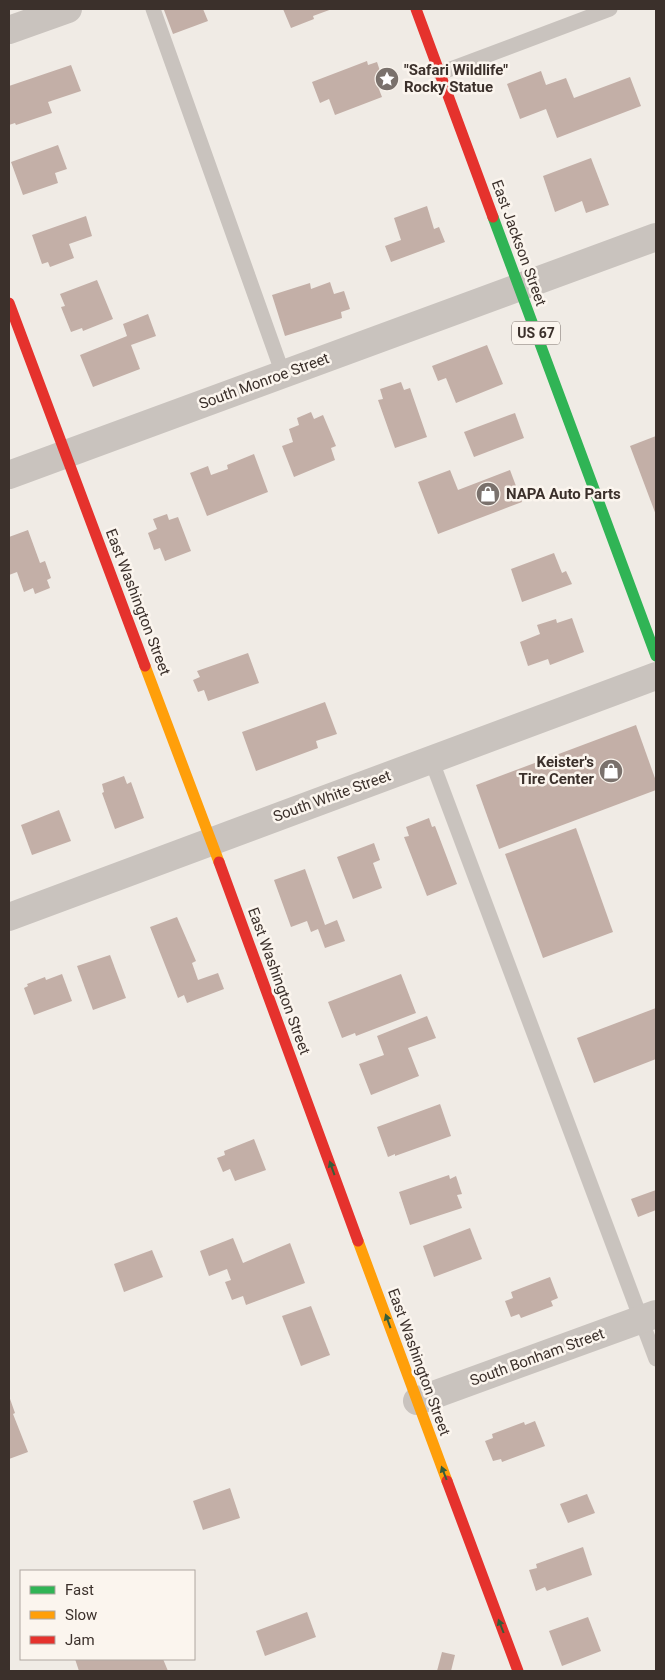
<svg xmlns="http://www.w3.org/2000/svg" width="665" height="1680" viewBox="0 0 665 1680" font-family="Roboto,sans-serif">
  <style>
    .building { fill: #c3afa7 }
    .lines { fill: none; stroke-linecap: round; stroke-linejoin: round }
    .lane { stroke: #c9c3be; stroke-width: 15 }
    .street { stroke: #c9c3be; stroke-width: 28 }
    .fast { stroke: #30b455; stroke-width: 11 }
    .slow { stroke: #ff9f0a; stroke-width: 11 }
    .jam { stroke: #e5322d; stroke-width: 11 }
    .oneway { fill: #375e3a }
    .labels { text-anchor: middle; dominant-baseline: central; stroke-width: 5; stroke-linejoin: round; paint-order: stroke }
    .shield { fill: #fbf5ee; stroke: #756b66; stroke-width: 1 }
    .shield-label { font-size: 14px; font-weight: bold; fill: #3b302b }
    .poi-label { font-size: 15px; font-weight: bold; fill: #3b302b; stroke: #fbf5ee; text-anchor: start }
    .street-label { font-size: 15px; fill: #3b302b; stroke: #fbf5ee }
  </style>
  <rect width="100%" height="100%" fill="#f0ebe5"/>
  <g class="building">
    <polygon points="168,9 203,9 208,21 173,34 164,10"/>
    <polygon points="283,9 332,9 313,16 314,19 291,28"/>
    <polygon points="367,61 368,65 377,62 382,77 375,79 382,97 335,115 329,99 320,103 312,82"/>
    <polygon points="71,65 81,91 48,102 52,113 16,125 15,123 9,125 9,86"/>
    <polygon points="541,71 546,85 566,78 574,98 630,77 641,106 557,138 546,109 520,119 507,84"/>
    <polygon points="58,145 67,169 55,173 58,183 23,195 11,162"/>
    <polygon points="591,158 609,205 586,213 582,201 555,212 543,176"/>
    <polygon points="427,206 434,229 439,227 445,242 391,262 385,246 401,240 394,218"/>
    <polygon points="86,216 92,236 69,244 74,258 50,267 48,262 42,264 32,235"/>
    <polygon points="97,280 113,319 83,331 82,328 71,332 61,307 65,306 60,294"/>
    <polygon points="330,282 334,294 344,291 350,309 341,312 342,318 285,336 272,295 310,283 311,289"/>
    <polygon points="148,314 156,336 131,345 140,369 93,387 80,355 127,336 123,324"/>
    <polygon points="487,345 503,384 456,403 446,378 438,381 432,366"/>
    <polygon points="401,382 404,390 410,388 427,437 395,448 378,400 383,399 380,389"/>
    <polygon points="311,412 314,419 323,415 336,446 331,448 335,460 294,477 282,446 293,442 289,429 299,425 297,418"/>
    <polygon points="515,413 524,438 474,457 464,432"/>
    <polygon points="656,436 656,515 630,446"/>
    <polygon points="254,454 268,492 207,516 190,473 208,466 211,475 228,469 227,465"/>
    <polygon points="450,470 458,490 510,470 522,502 438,534 418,482"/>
    <polygon points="167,514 169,520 178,517 191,551 165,561 160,548 154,550 148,533 157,529 153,519"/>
    <polygon points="28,530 40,563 45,561 51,578 47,580 50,588 35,594 33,588 24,592 17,572 9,575 9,537"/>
    <polygon points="554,553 562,573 566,571 572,584 522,602 511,569"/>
    <polygon points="572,618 584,652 550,665 548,659 528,666 520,642 540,634 537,625 556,619 557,623"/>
    <polygon points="248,653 259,683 208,701 204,690 198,692 193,680 200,677 197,671"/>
    <polygon points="325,702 337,734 316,741 318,748 256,771 242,732"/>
    <polygon points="636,725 656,781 656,790 499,849 476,785"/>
    <polygon points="124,776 127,784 131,782 144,818 115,829 102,793 104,792 102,784"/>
    <polygon points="59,810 71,841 32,855 21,825"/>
    <polygon points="429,818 432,827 435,826 457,884 427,896 404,837 409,836 406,827"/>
    <polygon points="576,828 613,932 543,958 505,854"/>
    <polygon points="374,843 380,860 373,863 382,888 353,899 337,857"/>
    <polygon points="305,869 325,925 337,920 345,941 325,948 318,929 311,932 307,921 291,927 274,880"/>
    <polygon points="177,917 196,961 192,963 198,980 218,973 224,989 187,1003 184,995 178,998 150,927"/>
    <polygon points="110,955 126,998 93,1010 77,966"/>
    <polygon points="62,974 72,1001 34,1015 24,988 28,986 27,984 45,977 46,980"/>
    <polygon points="401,974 416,1013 356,1036 355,1033 342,1038 328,1002"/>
    <polygon points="656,1008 656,1059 594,1083 577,1038"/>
    <polygon points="427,1016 436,1038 408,1048 419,1076 371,1095 359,1064 384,1055 377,1036"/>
    <polygon points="440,1104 451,1136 395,1156 395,1154 388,1157 377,1127"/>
    <polygon points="254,1139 266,1170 235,1181 230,1169 223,1172 217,1158 225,1155 224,1151"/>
    <polygon points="449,1175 450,1179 456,1176 462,1194 457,1195 462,1208 410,1225 399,1192"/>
    <polygon points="656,1190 656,1210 638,1217 631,1199"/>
    <polygon points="470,1228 482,1259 434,1277 423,1246"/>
    <polygon points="233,1238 243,1263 290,1243 305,1283 246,1305 243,1296 232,1300 225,1282 231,1280 227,1269 209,1276 200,1251"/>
    <polygon points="152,1250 163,1277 124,1292 114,1264"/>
    <polygon points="550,1277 558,1298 551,1301 553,1306 521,1318 519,1314 511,1317 505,1301 513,1298 511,1292"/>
    <polygon points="311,1306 330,1355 301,1366 282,1316"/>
    <polygon points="9,1396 15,1413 13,1414 28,1452 9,1459"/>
    <polygon points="535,1421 545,1446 502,1462 501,1459 493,1461 485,1441 493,1438 492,1434 524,1422 525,1425"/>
    <polygon points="230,1488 240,1518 203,1530 193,1501"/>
    <polygon points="587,1494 595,1513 568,1523 560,1504"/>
    <polygon points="583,1547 592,1575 547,1591 545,1587 536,1591 529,1570 537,1568 536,1564"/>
    <polygon points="307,1612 316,1637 265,1656 256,1631"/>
    <polygon points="588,1617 601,1651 562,1666 549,1631"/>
    <polygon points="442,1652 455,1655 451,1671 437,1671"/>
    <polygon points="75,1659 163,1659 168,1671 79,1671"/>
  </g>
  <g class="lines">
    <g class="lane">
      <polyline points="153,9 283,374"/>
      <polyline points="440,73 610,9"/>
      <polyline points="431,759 656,1359"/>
    </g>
    <g class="street">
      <polyline points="9,30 68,9"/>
      <polyline points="9,475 656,237"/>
      <polyline points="9,917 656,676"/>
      <polyline points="417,1401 656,1314"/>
    </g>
    <polyline class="fast" points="493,217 656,656"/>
    <g class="slow">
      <polyline points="145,666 219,862"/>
      <polyline points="358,1241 447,1481"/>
    </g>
    <g class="jam">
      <polyline points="416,9 493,217"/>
      <polyline points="9,303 145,666"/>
      <polyline points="219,862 358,1241"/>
      <polyline points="447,1481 518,1671"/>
    </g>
  </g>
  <defs><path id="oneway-solid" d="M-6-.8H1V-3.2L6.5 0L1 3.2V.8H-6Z" transform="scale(1.25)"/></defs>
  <g class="oneway">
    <use href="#oneway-solid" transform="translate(332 1168) rotate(-110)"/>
    <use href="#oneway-solid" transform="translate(388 1321) rotate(-110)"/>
    <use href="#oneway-solid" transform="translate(444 1473) rotate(-111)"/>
    <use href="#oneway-solid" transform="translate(501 1626) rotate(-111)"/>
  </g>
  <defs>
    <g id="sight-disc" transform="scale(1.25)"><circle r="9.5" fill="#7a716c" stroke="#fbf5ee"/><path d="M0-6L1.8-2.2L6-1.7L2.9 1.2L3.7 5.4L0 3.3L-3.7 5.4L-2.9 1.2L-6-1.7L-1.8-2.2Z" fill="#fff"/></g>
    <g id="shop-disc" transform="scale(1.25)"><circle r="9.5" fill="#7a716c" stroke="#fbf5ee"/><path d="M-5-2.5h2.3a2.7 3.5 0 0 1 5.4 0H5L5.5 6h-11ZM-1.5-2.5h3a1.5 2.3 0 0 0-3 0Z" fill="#fff"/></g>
  </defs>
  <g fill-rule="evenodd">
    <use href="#sight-disc" x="387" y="79"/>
    <use href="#shop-disc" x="488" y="494"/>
    <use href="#shop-disc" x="611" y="771"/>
  </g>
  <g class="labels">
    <rect class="shield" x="512" y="321.5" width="48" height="23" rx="4"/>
    <g class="shield-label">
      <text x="536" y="333">US 67</text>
    </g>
    <g class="poi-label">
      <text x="404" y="70">"Safari Wildlife"<tspan x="404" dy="17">Rocky Statue</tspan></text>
      <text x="506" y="494">NAPA Auto Parts</text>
      <text x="594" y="762" text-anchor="end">Keister's<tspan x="594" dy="17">Tire Center</tspan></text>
    </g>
    <g class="street-label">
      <text transform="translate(519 243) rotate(70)">East Jackson Street</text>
      <text transform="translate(264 381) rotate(-20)">South Monroe Street</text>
      <text transform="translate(138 602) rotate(69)">East Washington Street</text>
      <text transform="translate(332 796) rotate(-20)">South White Street</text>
      <text transform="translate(279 981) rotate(70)">East Washington Street</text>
      <text transform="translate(537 1357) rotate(-20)">South Bonham Street</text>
      <text transform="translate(419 1362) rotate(70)">East Washington Street</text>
    </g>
  </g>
  <rect width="665" height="1680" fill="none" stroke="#3b302b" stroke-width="20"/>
  <rect x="20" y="1570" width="175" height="90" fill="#fbf5ee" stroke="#aea6a0"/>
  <rect x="30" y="1586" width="25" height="8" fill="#30b455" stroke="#aea6a0"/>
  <text x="65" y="1595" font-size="15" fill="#3b302b">Fast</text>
  <rect x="30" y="1611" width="25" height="8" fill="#ff9f0a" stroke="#aea6a0"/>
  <text x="65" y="1620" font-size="15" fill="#3b302b">Slow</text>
  <rect x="30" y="1636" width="25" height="8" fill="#e5322d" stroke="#aea6a0"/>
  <text x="65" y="1645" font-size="15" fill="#3b302b">Jam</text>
</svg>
